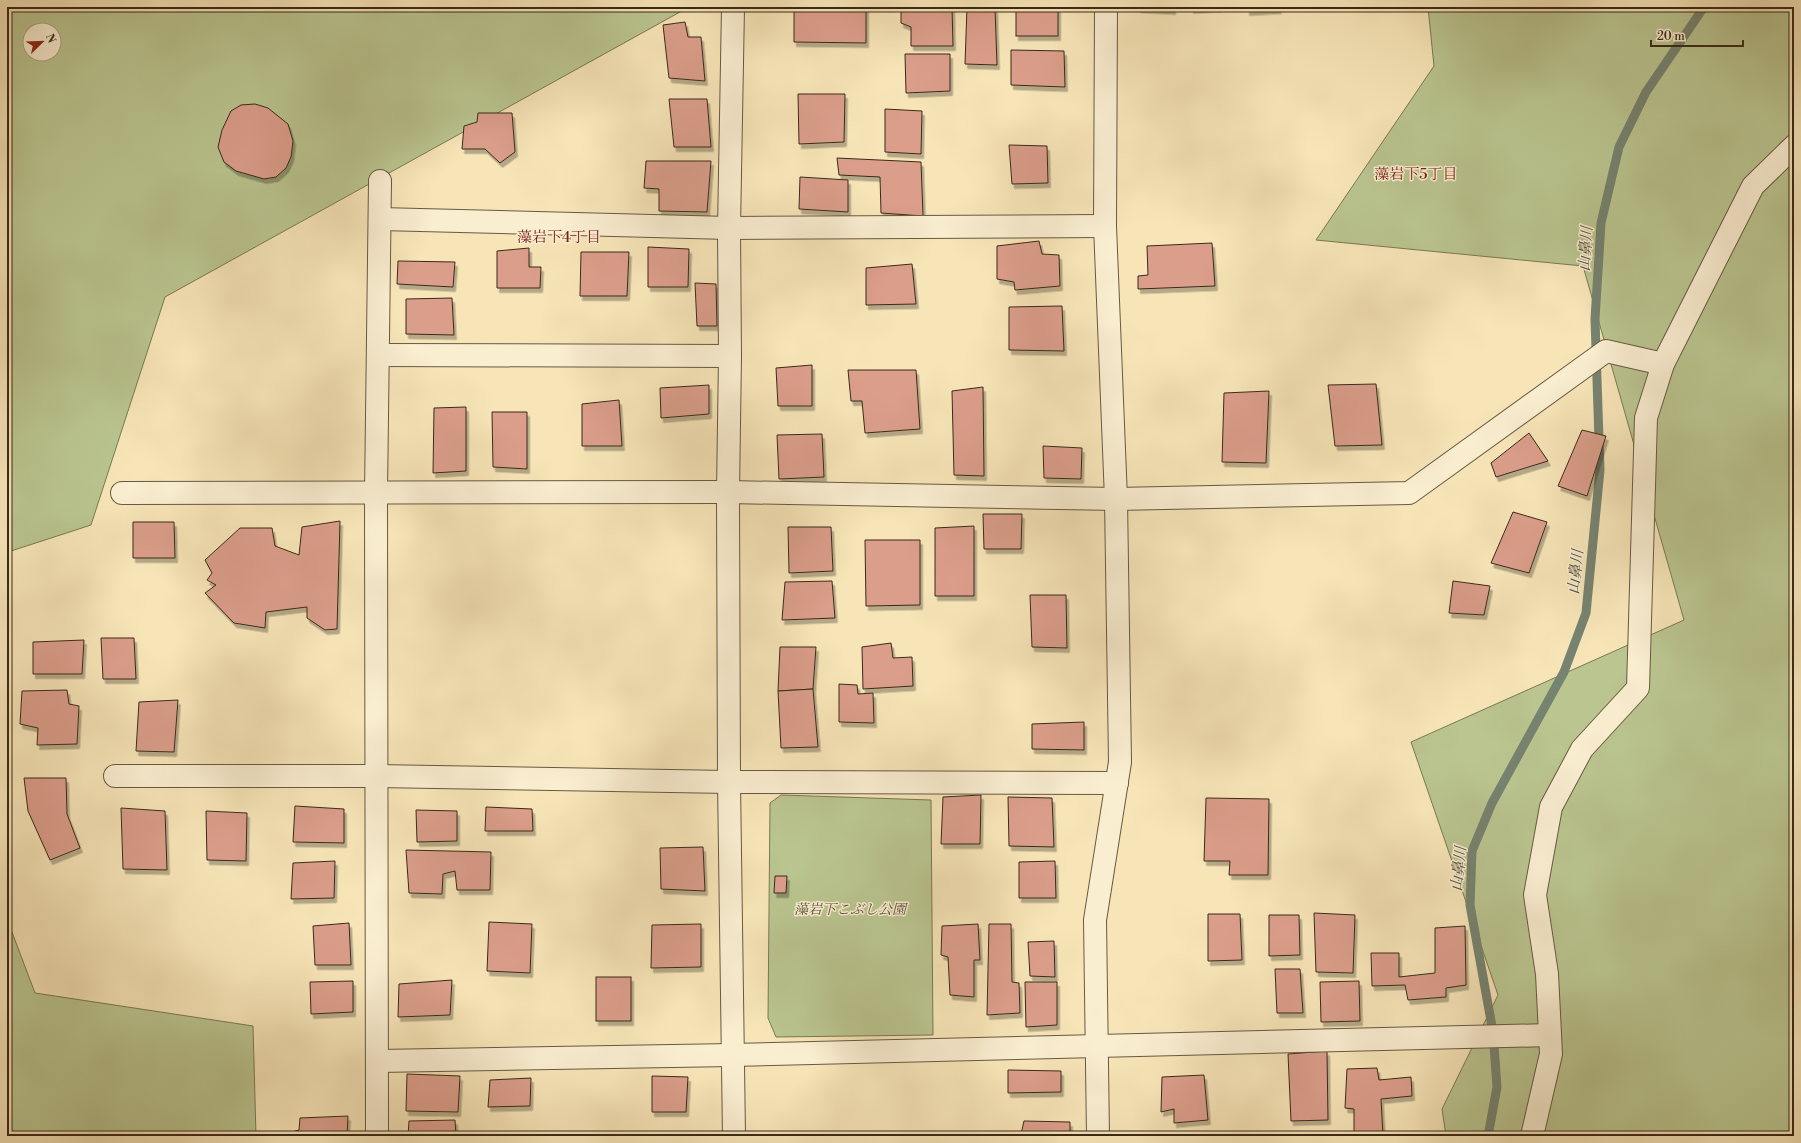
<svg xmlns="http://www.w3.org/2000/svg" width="1801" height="1143" viewBox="0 0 1801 1143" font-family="'Libre Bodoni','Noto Serif JP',serif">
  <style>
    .green { fill: #bac590; stroke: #7a7854; fill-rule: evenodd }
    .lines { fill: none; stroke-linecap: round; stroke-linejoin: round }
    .stream { stroke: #768370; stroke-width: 9 }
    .building { fill: #db9e8b; stroke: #392a19; filter: url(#shadow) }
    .street-casing { stroke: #685941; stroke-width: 24 }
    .street { stroke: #faeed1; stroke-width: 22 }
    .labels { text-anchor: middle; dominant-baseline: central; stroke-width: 3; stroke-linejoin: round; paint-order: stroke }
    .park-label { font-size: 14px; font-style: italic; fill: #595137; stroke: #faeed1 }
    .neighbourhood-label { font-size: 15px; fill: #7a1f14; stroke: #faeed1 }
    .water-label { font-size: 15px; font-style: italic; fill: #524f3d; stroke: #faeed1 }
  </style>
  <defs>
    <filter id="shadow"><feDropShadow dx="2.5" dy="4.5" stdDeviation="0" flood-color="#0004"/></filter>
  </defs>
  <rect width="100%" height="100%" fill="#f7e5b8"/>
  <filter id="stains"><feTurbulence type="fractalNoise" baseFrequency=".005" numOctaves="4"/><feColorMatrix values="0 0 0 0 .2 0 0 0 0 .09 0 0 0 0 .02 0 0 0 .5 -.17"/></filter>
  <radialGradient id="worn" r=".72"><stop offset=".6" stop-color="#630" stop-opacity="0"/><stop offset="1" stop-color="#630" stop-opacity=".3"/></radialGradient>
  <g class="green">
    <path d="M 7,7 L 689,7 L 165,297 L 91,525 L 11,551 L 7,573 ZM 30,30 L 54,30 L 54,54 L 30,54 Z"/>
    <polygon points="1428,7 1794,7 1794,1136 1446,1136 1442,1109 1498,995 1411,742 1684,620 1583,266 1316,240 1434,66"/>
    <polygon points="781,795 931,800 933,1035 776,1037 768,1018 770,803"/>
    <polygon points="7,919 35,993 253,1026 256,1136 7,1136"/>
  </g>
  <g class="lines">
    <polyline class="stream" points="1488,1136 1497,1087 1493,1032 1470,905 1472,851 1492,803 1564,672 1586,613 1600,470 1595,319 1601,223 1619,147 1646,92 1704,7"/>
  </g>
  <g class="building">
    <polygon points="794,7 866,7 866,43 794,42"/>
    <polygon points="901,7 952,7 953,46 911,46 911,27 901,23"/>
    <polygon points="967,7 995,8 997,65 965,64"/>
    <rect x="1016" y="7" width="42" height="29"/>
    <polygon points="1138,7 1173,7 1173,10 1138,8"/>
    <polygon points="1191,7 1220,7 1191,9"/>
    <polygon points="1247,7 1278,7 1279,9 1247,11"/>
    <polygon points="685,22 688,37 701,37 705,81 669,78 663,25"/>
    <polygon points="1011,50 1064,51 1065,87 1011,85"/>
    <polygon points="905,54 950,54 950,91 906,93"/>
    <polygon points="798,94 845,94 844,142 799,144"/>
    <polygon points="669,99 707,99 711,147 674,147"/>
    <polygon points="255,104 268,108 288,124 293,141 291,157 286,168 276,177 264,179 236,171 224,162 218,147 222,130 231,111 241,105"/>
    <polygon points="885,109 922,111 921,154 885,152"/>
    <polygon points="478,113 512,113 515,152 500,163 485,149 462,149 464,126 477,122"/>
    <polygon points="1009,145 1047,146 1048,183 1012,184"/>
    <polygon points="837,158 921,162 923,216 881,213 880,177 839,175"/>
    <polygon points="646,161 711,161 707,212 659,211 659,189 644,188"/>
    <polygon points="800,177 848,180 848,212 799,209"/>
    <polygon points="1039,241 1042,254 1059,255 1060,286 1015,290 1014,282 997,279 997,246"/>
    <polygon points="1212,243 1215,286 1138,289 1138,276 1148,275 1147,246"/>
    <polygon points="648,247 689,249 688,287 648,287"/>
    <polygon points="529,248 529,267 541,267 540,288 497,288 497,251"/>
    <polygon points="581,252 629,252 627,296 580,296"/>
    <polygon points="398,261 455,262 453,287 397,284"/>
    <polygon points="912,264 916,304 866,305 866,268"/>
    <polygon points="695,283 716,284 717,326 697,326"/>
    <polygon points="452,298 454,335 406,334 406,299"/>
    <polygon points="1062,306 1064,351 1009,350 1009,307"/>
    <polygon points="812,365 812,406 778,406 776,368"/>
    <polygon points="848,370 916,370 920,429 865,433 862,401 851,401"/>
    <polygon points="1376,384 1382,445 1335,446 1328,385"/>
    <polygon points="709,385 709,414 661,418 660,388"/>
    <polygon points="983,387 984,476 954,475 952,391"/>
    <polygon points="1269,391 1266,463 1222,462 1224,393"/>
    <polygon points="619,400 622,446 582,446 582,404"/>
    <polygon points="466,407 466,471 433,473 434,408"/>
    <polygon points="492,412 527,412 527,469 493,467"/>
    <polygon points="1582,430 1606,436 1587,496 1558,486"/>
    <polygon points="1529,433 1548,461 1496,477 1491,463"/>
    <polygon points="822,434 824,477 779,479 777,435"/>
    <polygon points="1043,446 1082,448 1081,479 1044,478"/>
    <polygon points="1513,512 1547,522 1529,573 1491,563"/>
    <polygon points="983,514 1022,514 1021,549 984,549"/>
    <polygon points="340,521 337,629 325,630 307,618 307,607 266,612 265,628 234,623 205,593 216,585 207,580 212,573 205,560 240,528 272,528 275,546 299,555 302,527"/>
    <polygon points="133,522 174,522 175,558 133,558"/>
    <polygon points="974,526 974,596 935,596 935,528"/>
    <polygon points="788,527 831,527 833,571 789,573"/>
    <polygon points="865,540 920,540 920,605 866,606"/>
    <polygon points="832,581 835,618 782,620 785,582"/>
    <polygon points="1453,581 1490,586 1484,615 1449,613"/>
    <polygon points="1030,595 1066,595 1067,648 1032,647"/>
    <polygon points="101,638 134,638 136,679 103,679"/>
    <polygon points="84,640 82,674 33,674 33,642"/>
    <polygon points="891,643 893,658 912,657 913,686 863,689 862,647"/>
    <polygon points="780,647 816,647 813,689 778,691"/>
    <polygon points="839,684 857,685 858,694 873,693 874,723 839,722"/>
    <polygon points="813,689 818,747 781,748 778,691"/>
    <polygon points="67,690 69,704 79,706 77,744 37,745 38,728 20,724 22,691"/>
    <polygon points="178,700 174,752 136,751 139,702"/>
    <polygon points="1084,722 1084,750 1032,749 1032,724"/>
    <polygon points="24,778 66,778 67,814 80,848 50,860 28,811"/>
    <polygon points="981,795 980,844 941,844 943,797"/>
    <polygon points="1008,797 1052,798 1054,847 1009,846"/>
    <polygon points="1206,798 1269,799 1268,875 1229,875 1230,861 1204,861"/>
    <polygon points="295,806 344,809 344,843 293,842"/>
    <polygon points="486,807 532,809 533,831 485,831"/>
    <polygon points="121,808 165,811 167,870 123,869"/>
    <polygon points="416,810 457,811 457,841 417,842"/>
    <polygon points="206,811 247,813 246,861 207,860"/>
    <polygon points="703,847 705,891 661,889 660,848"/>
    <polygon points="406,850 491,852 490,890 457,890 455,871 443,874 442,894 409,893"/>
    <polygon points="335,861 334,898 291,899 293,863"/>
    <polygon points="1055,861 1056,898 1019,898 1019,862"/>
    <polygon points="775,876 787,876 786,893 774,893"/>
    <polygon points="1314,913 1355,915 1353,973 1316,972"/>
    <polygon points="1208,914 1240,914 1242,960 1208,961"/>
    <polygon points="1269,915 1299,915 1300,955 1269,956"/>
    <polygon points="489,922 532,924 530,973 487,971"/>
    <polygon points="349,923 351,965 315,965 313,926"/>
    <polygon points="701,924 701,967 651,968 652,925"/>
    <polygon points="978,924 980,960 974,960 974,997 950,995 948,957 941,955 942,926"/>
    <polygon points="989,924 1011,924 1012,982 1019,983 1020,1013 987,1015"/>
    <polygon points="1465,926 1466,985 1446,988 1446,997 1408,1000 1405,985 1372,986 1371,953 1399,953 1399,977 1435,973 1435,928"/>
    <polygon points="1054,941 1055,977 1030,976 1028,942"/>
    <polygon points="1275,969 1300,969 1303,1013 1277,1013"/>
    <rect x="596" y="977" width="35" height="44"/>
    <polygon points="452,980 450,1015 398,1017 399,984"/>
    <polygon points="353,981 353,1012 311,1014 310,982"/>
    <polygon points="1359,981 1360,1021 1321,1022 1320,982"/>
    <polygon points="1025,982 1057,982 1057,1025 1026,1027"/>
    <polygon points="1327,1051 1328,1120 1291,1121 1288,1054"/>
    <polygon points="1377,1068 1379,1080 1411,1077 1412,1096 1381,1099 1383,1136 1354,1136 1354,1109 1345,1108 1347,1069"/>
    <polygon points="1008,1070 1061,1071 1061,1092 1008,1093"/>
    <polygon points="407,1074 460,1076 458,1112 406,1111"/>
    <polygon points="1204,1075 1208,1120 1174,1123 1174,1109 1161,1112 1162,1077"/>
    <polygon points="652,1076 688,1077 686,1112 652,1112"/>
    <polygon points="531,1078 530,1106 488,1107 490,1080"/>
    <polygon points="348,1116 347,1136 288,1136 288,1133 299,1130 300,1118"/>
    <polygon points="455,1120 456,1136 408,1136 409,1121"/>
    <polygon points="1024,1121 1070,1122 1070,1136 999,1136 999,1133 1021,1134"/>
    <polygon points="1265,1132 1265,1136 1226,1136 1226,1133"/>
  </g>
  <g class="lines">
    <g class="street-casing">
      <g id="street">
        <polyline points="733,7 729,228 730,356 728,492 729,782 734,1136"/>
        <polyline points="380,219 729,228 1105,226"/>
        <polyline points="378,355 730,356"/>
        <polyline points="122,493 728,492 1116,499 1409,493 1606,351 1663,364"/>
        <polyline points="115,776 376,776 729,782 1117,783"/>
        <polyline points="378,1061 732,1055 1550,1035"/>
        <polyline points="377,1136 376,494 380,181"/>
        <polyline points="1098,1136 1095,920 1120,762 1116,499 1105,226 1106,7"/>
        <polyline points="1532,1136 1551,1054 1547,974 1535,895 1551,807 1582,749 1638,688 1646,418 1663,364 1753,186 1794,146"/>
      </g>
    </g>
    <use href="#street" class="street"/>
  </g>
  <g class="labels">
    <g class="park-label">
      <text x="850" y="910">藻岩下こぶし公園</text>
    </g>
    <g class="neighbourhood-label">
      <text x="1416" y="174">藻岩下5丁目</text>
      <text x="559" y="237">藻岩下4丁目</text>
    </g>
    <g class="water-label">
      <text transform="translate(1586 249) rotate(-86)">山鼻川</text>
      <text transform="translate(1576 572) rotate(-84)">山鼻川</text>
      <text transform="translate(1459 869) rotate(-84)">山鼻川</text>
    </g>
  </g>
  <rect width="1801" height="1143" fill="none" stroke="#f7e5b8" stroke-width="24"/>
  <rect x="8" y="8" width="1785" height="1127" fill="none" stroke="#392a19" stroke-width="2"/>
  <rect x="12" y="12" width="1777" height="1119" fill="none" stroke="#392a19"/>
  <g transform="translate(42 42) rotate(67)"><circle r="19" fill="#faeed1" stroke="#ada087"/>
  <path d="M0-3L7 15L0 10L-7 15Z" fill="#8f2418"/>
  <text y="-6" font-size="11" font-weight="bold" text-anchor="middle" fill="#392a19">N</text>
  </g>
  <path d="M1651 40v6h92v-6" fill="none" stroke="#392a19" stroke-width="2"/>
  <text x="1657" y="40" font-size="12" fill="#392a19" stroke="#faeed1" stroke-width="3" paint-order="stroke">20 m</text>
  <rect width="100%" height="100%" filter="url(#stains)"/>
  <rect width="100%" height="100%" fill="url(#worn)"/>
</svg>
